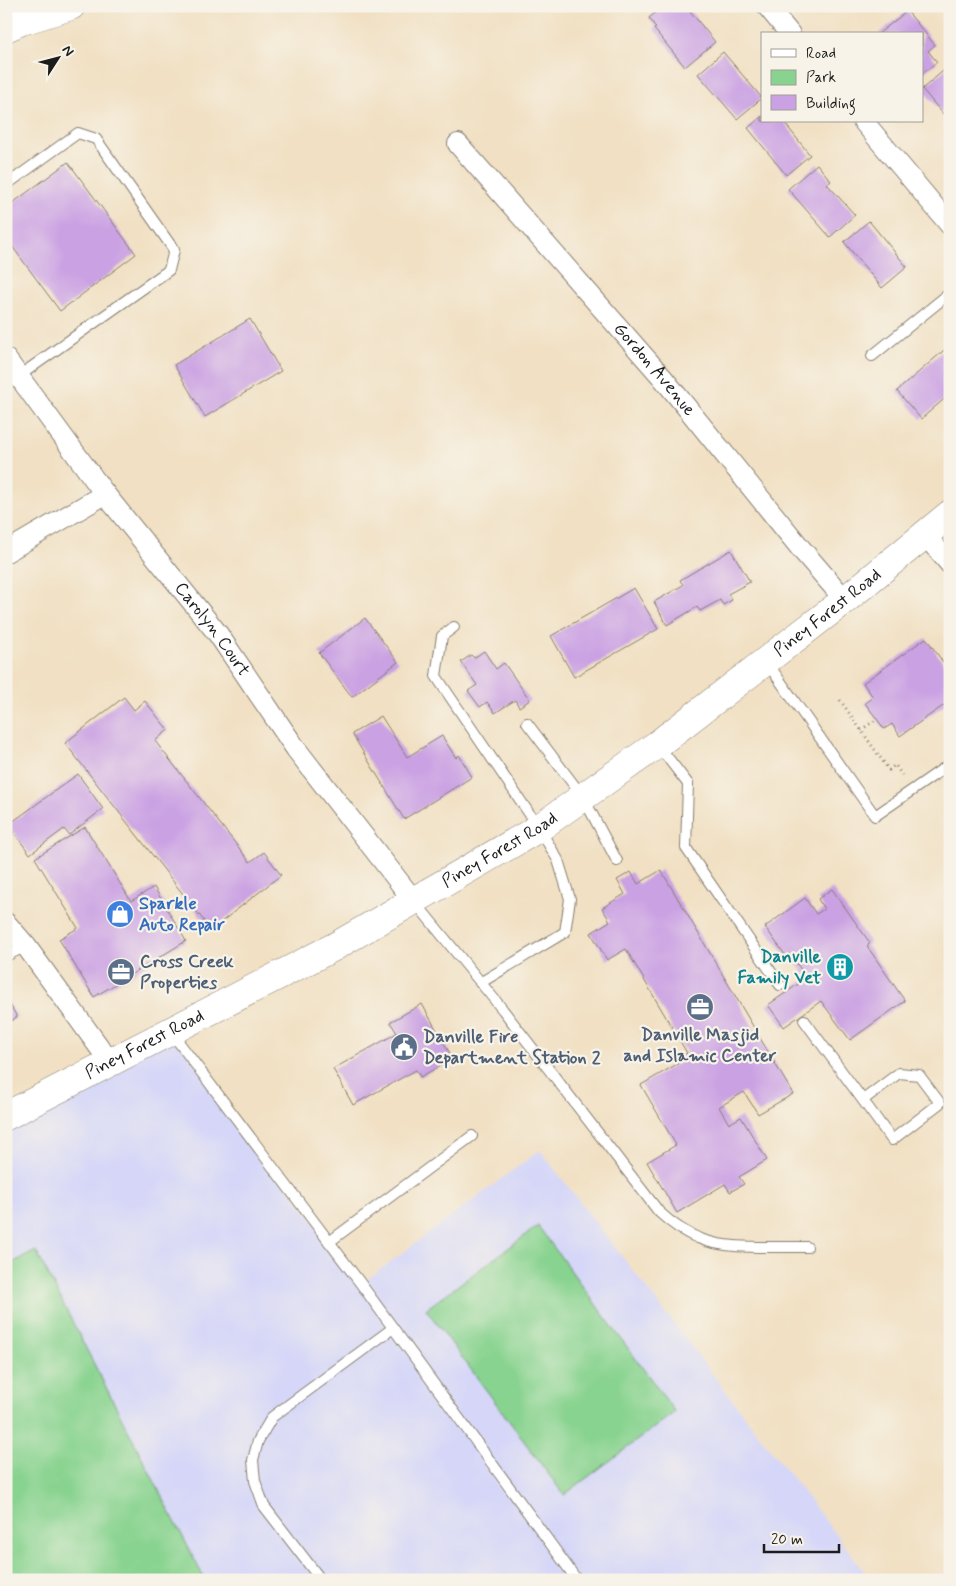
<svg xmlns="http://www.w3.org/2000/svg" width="956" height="1586" viewBox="0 0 956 1586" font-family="Mynerve,sans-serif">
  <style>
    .built { fill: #d6d7f8 }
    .green { fill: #88d38f; stroke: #527856 }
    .building { fill: #caa1e3 }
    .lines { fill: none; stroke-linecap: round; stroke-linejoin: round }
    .service-casing { stroke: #867e70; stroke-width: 12 }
    .minor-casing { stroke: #867e70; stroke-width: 22 }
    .secondary-casing { stroke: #867e70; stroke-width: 29 }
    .primary-casing { stroke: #867e70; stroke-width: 29 }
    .path { stroke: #867e70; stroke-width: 3; stroke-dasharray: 1 4; stroke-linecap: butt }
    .service { stroke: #fff; stroke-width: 10 }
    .minor { stroke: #fff; stroke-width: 20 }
    .secondary { stroke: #fff; stroke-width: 28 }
    .primary { stroke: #fff; stroke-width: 28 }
    .labels { text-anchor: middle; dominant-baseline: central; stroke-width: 4.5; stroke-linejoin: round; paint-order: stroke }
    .street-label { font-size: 18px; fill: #1c1c1c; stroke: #f7f3e8 }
    .shop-label { font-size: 18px; font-weight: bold; fill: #366cbe; stroke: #f7f3e8; text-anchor: start }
    .culture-label { font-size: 18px; font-weight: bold; fill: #0d838f; stroke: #f7f3e8; text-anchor: end }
    .service-label { font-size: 18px; font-weight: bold; fill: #4e5e75; stroke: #f7f3e8; text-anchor: start }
  </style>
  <rect width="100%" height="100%" fill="#f7f3e8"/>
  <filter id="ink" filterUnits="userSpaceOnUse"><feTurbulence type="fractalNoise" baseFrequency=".02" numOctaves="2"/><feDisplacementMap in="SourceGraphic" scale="10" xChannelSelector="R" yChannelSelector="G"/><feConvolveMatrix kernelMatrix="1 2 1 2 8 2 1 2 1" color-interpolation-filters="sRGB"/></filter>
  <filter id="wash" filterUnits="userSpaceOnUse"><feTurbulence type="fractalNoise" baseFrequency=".0096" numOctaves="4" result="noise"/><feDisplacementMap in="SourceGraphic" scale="20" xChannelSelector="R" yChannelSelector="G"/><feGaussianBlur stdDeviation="1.12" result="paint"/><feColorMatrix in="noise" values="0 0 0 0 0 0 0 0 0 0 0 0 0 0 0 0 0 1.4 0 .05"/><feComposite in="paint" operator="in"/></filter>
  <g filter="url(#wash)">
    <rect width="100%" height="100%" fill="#f1e0c3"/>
    <polygon class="built" points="171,1031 361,1284 540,1150 871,1580 6,1580 6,1115"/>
    <g class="green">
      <polygon points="538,1226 675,1412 564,1495 426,1309"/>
      <polygon points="36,1251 205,1580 6,1580 6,1266"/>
    </g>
    <g id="blocks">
      <g class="building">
        <polygon points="663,6 686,6 715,42 685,67 654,29 656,28 649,18"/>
        <polygon points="907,11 935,45 928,51 937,62 922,74 922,34 878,34"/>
        <polygon points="723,52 762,98 737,119 698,74"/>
        <polygon points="950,65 950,122 922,89"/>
        <polygon points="762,116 762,121 783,121 810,155 786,175 748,128"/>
        <polygon points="68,162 136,254 60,311 6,238 6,208"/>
        <polygon points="817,164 831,181 827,184 855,215 830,237 788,189"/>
        <polygon points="869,221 907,267 882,288 844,242"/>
        <polygon points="250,319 281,371 205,417 174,365"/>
        <polygon points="950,345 950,394 921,419 897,391"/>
        <polygon points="731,550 750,582 728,594 732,600 723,605 720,600 700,611 697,607 667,625 654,602 683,585 680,580"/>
        <polygon points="634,588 658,629 574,677 551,636"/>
        <polygon points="365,618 398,662 352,697 319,653"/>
        <polygon points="926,638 950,672 950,701 900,736 892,724 884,729 877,719 865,703 873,697 863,683"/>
        <polygon points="484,651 496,669 504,663 530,700 519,707 515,700 495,713 487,702 480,707 468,691 477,685 461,662 471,655 474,658"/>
        <polygon points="124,697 134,710 145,701 168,730 155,741 250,862 264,852 281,875 211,930 65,743"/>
        <polygon points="381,716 407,757 442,736 456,758 459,755 472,777 404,819 352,734"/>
        <polygon points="78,774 103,809 69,835 64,829 30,854 8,825"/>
        <polygon points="85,827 131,901 154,887 186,941 94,997 59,939 78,928 35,858"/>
        <polygon points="661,870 793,1094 758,1114 744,1092 719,1107 729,1124 741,1117 767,1160 739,1177 744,1184 730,1192 725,1184 677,1213 647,1162 676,1145 641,1085 684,1060 682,1056 687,1053 626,949 607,960 591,933 610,921 602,908 625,894 617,880 631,872 638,884"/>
        <polygon points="832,889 870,943 867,946 905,1001 850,1040 821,1001 784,1027 768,1005 807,978 790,954 786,956 765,927 805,898 816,914 824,909 818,899"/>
        <polygon points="6,998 17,1017 6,1024"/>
        <polygon points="422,1004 453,1059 420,1077 416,1070 353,1105 333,1069 397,1033 390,1022"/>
      </g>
    </g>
  </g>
  <g filter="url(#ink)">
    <use href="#blocks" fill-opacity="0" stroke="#867e70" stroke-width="1"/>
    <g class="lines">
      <g class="service-casing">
        <g id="service">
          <polyline points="6,185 78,133 96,139 174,250 169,270 19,376"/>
          <polyline points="872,356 950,293"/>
          <polyline points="454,627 442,636 436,676 539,828 558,860 570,899 565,932 480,983"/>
          <polyline points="766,661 875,816 950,764"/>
          <polyline points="527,723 583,797 617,861"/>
          <polyline points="658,745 688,784 686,848 780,985"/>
          <path d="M 415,902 L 503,1010 L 659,1212 C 671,1223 683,1232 698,1238 C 728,1251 775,1246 807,1247"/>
          <polyline points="6,956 26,946"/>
          <polyline points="804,1020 892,1140 940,1103 919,1075 899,1073 863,1100"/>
          <polyline points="171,1032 361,1284 577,1580"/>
          <polyline points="329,1242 472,1136"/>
          <polyline points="321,1580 264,1506 255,1481 253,1460 258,1441 272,1417 393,1328"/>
        </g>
      </g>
      <g class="minor-casing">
        <g id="minor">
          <polyline points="767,6 790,34"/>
          <polyline points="863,121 950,225"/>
          <path id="s1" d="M 458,144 L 662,377 L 802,550 L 845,600"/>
          <path id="s2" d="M 6,359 L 105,494 L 218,634 L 296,749 L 414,901"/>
          <polyline points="925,535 950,564"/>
          <polyline points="6,552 105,494"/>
          <polyline points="6,923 26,946 110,1062"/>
        </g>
      </g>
      <g class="secondary-casing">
        <g id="secondary">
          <path id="s3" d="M 6,1116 L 334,947 L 539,828 L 658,744 L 845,600 L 950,514"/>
        </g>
      </g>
      <g class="primary-casing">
        <polyline id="primary" points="6,28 22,21 71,6"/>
      </g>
      <g class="path">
        <polyline points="840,700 889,770 895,765 902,775"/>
        <polyline points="949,702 950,702"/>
        <polyline points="861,730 877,719"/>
      </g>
      <use href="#service" class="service"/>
      <use href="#minor" class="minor"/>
      <use href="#secondary" class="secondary"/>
      <use href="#primary" class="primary"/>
    </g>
  </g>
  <defs>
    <g id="shop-disc" transform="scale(1.4375)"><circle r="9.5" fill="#3f7fe0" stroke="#f7f3e8"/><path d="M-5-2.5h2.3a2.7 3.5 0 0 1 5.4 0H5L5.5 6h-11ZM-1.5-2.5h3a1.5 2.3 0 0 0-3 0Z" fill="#fff"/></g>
    <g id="building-disc" transform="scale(1.4375)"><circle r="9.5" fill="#0f9aa8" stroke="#f7f3e8"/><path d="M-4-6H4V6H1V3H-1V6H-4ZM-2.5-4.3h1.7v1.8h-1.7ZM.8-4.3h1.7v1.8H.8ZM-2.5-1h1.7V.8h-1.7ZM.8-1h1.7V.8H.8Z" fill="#fff"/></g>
    <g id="office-disc" transform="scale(1.4375)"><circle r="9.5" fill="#5c6f8a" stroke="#f7f3e8"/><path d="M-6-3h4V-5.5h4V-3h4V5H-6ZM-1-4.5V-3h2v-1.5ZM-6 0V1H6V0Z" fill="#fff"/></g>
    <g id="civic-disc" transform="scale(1.4375)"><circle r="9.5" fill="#5c6f8a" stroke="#f7f3e8"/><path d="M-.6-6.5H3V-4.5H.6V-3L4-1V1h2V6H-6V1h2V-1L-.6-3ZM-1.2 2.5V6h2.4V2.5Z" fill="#fff"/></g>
  </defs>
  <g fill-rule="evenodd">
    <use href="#shop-disc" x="120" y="914"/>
    <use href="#building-disc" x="840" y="967"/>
    <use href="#office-disc" x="121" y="972"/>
    <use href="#office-disc" x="700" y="1007"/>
    <use href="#civic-disc" x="404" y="1047"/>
  </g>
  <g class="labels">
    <g class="street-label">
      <text stroke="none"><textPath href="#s1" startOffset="299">Gordon Avenue</textPath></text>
      <text stroke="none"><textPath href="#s3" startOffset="966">Piney Forest Road</textPath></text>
      <text stroke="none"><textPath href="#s2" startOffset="340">Carolyn Court</textPath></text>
      <text stroke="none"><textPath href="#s3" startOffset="561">Piney Forest Road</textPath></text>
      <text stroke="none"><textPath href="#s3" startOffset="156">Piney Forest Road</textPath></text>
    </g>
    <g class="shop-label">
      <text x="139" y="904">Sparkle<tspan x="139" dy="21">Auto Repair</tspan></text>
    </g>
    <g class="culture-label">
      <text x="821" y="957">Danville<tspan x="821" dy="21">Family Vet</tspan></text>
    </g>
    <g class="service-label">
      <text x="140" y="962">Cross Creek<tspan x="140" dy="21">Properties</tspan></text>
      <text x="700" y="1035" text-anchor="middle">Danville Masjid<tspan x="700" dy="21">and Islamic Center</tspan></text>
      <text x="423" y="1037">Danville Fire<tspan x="423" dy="21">Department Station 2</tspan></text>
    </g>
  </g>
  <rect width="956" height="1586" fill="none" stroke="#f7f3e8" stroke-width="25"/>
  <rect x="761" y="32" width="162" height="90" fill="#f7f3e8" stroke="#9f9d96"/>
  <rect x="771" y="49" width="25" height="8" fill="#ffffff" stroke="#9f9d96"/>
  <text x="806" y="58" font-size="15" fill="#1c1c1c">Road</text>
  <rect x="771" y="70" width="25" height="15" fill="#88d38f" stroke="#9f9d96"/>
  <text x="806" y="82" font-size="15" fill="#1c1c1c">Park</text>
  <rect x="771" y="95" width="25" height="15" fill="#caa1e3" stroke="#9f9d96"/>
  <text x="806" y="108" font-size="15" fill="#1c1c1c">Building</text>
  <g transform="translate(58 58) rotate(54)" stroke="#f7f3e8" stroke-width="4" paint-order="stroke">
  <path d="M0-4L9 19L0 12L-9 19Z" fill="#1c1c1c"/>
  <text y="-8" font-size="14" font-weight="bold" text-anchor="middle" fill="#1c1c1c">N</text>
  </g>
  <path d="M764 1544v8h75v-8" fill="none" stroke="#1c1c1c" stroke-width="2.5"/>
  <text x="771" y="1544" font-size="15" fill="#1c1c1c" stroke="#f7f3e8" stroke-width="4" paint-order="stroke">20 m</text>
</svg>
